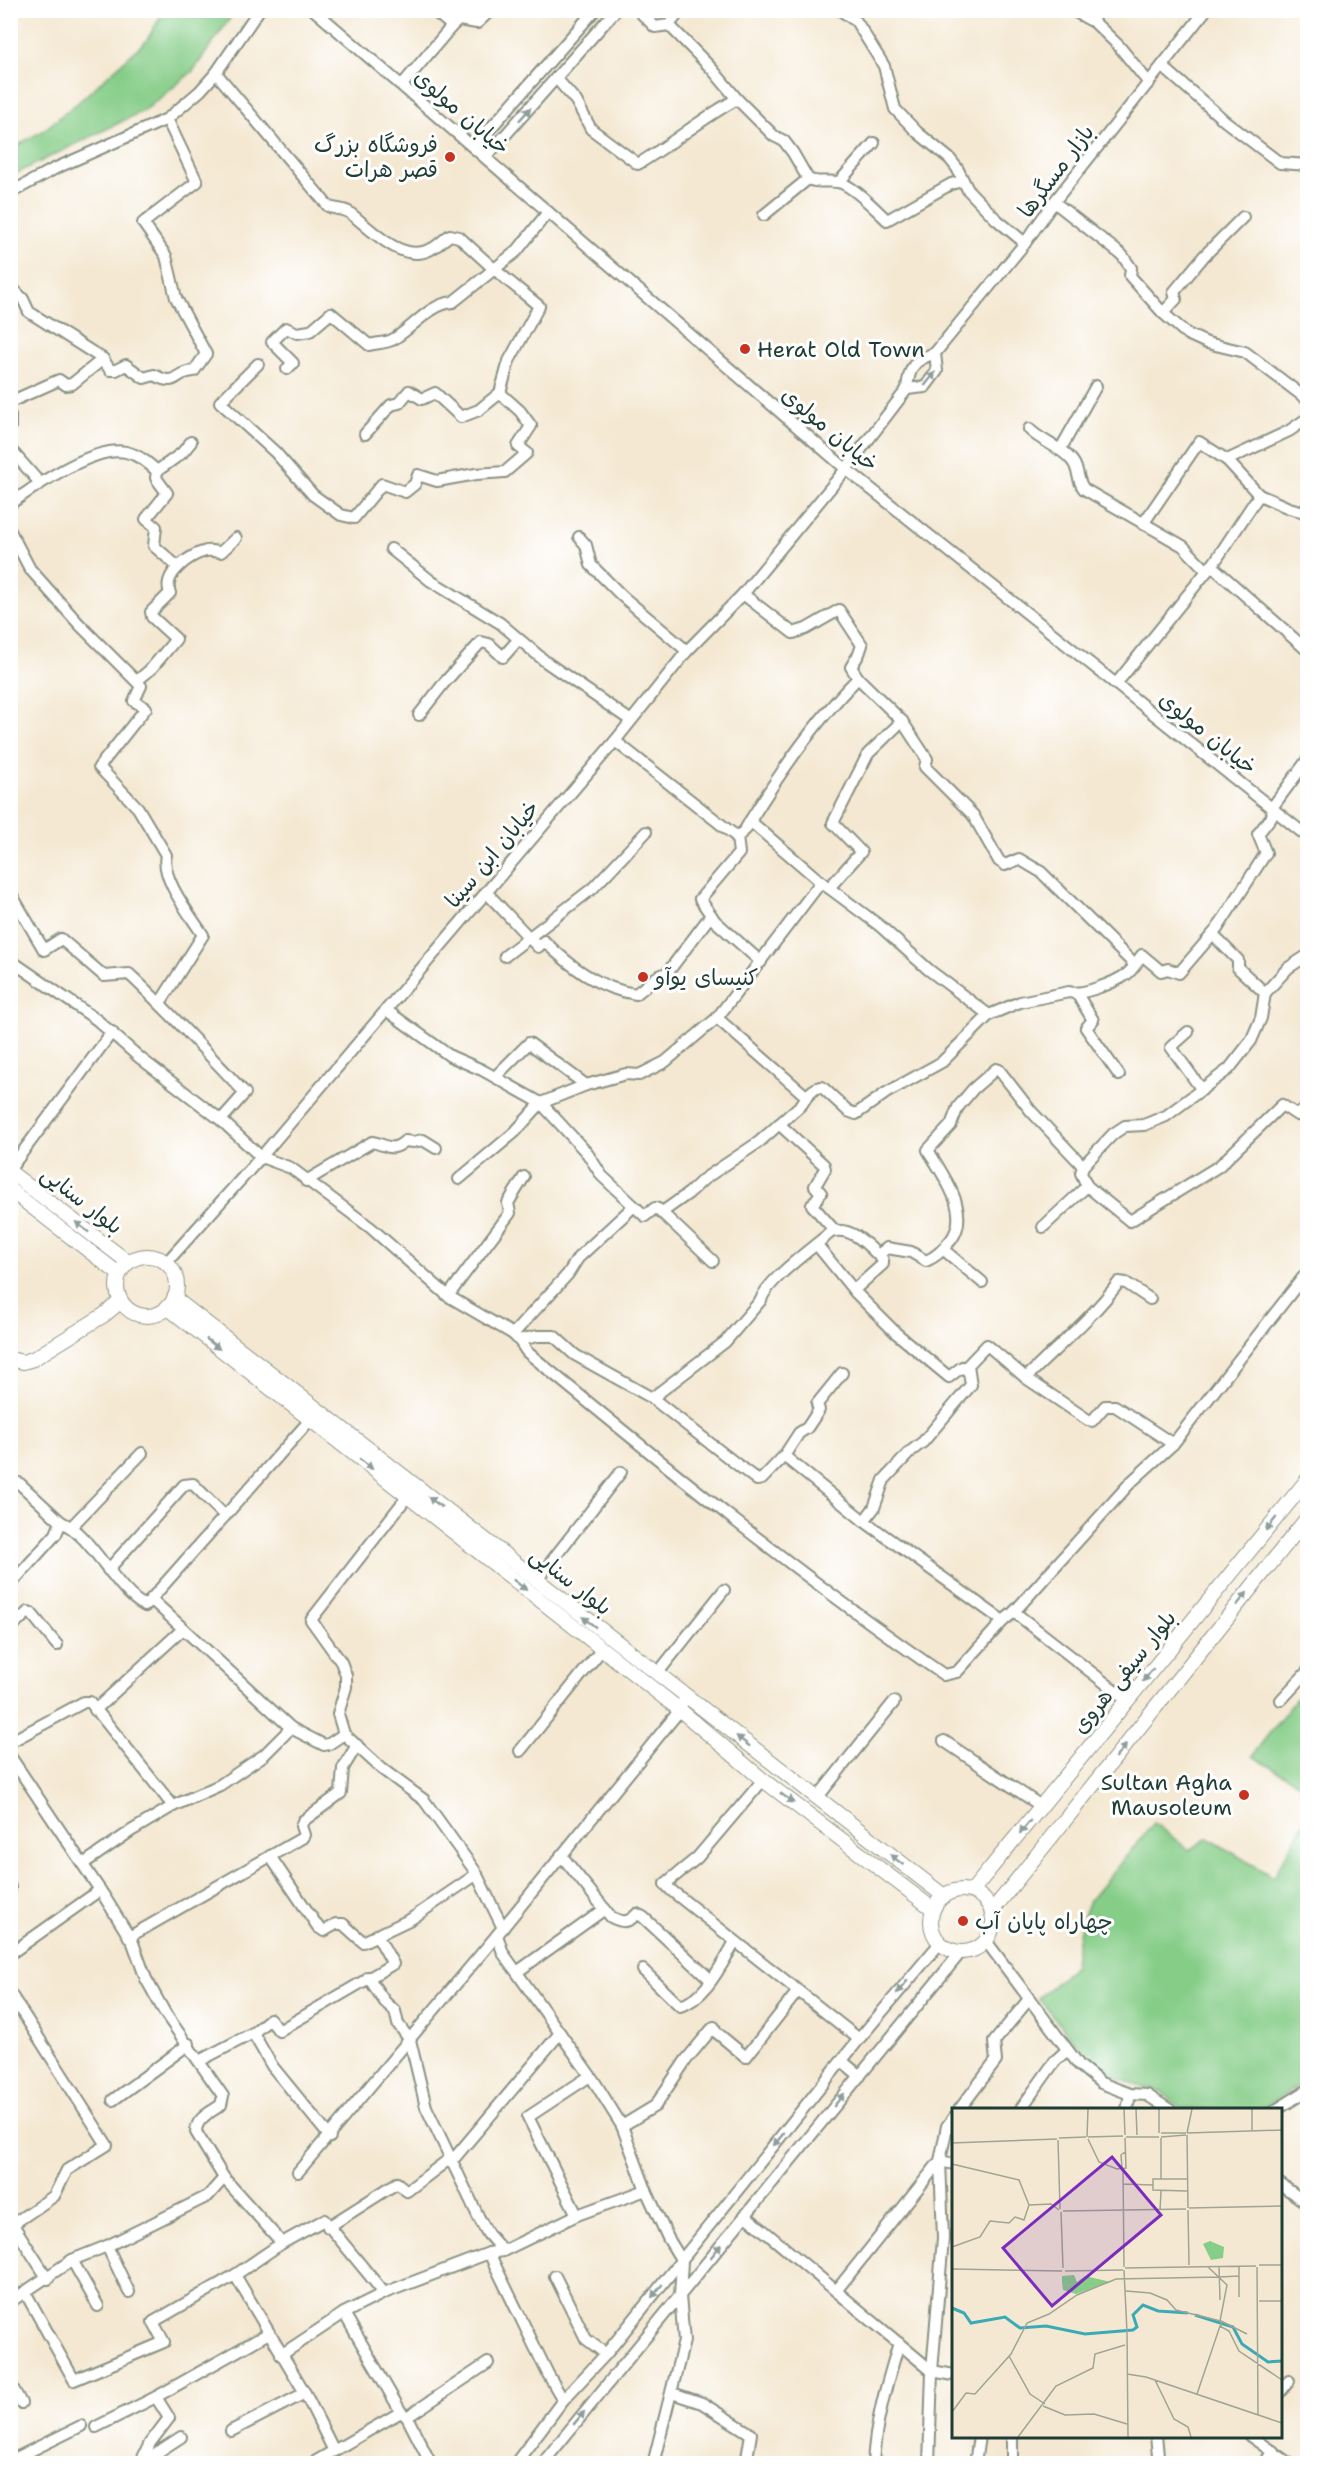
<svg xmlns="http://www.w3.org/2000/svg" width="1318" height="2474" viewBox="0 0 1318 2474" font-family="'Shantell Sans','Playpen Sans Arabic',sans-serif">
  <style>
    .green { fill: #86cd88; stroke: #52855e; stroke-width: 1.5 }
    .lines { fill: none; stroke-linecap: round; stroke-linejoin: round }
    .minor-casing { stroke: #8a9283; stroke-width: 14 }
    .major-casing { stroke: #8a9283; stroke-width: 16 }
    .minor { stroke: #fff; stroke-width: 10 }
    .major { stroke: #fff; stroke-width: 14 }
    .oneway { fill: #8f9e9a }
    .poi-dot { fill: #c8321e; stroke: #fff; stroke-width: 2 }
    .labels { text-anchor: middle; dominant-baseline: central; stroke-width: 6; stroke-linejoin: round; paint-order: stroke }
    .street-label { font-size: 22px; fill: #1f3d34; stroke: #fff }
    .poi-label { font-size: 22px; fill: #1f3d34; stroke: #fff; text-anchor: start }
    .inset-river { fill: none; stroke: #3aabb6; stroke-width: 3 }
    .inset-road { fill: none; stroke: #9fa493; stroke-width: 1.5 }
    .view { fill: #7b2cbf; fill-opacity: 0.15; stroke: #7b2cbf; stroke-width: 3 }
    .inset-edge { fill: none; stroke: #1f3d34; stroke-width: 3 }
  </style>
  <rect width="100%" height="100%" fill="#fff"/>
  <filter id="ink" filterUnits="userSpaceOnUse"><feTurbulence type="fractalNoise" baseFrequency=".0167" numOctaves="2"/><feDisplacementMap in="SourceGraphic" scale="12" xChannelSelector="R" yChannelSelector="G"/><feConvolveMatrix kernelMatrix="1 2 1 2 8 2 1 2 1" color-interpolation-filters="sRGB"/></filter>
  <filter id="wash" filterUnits="userSpaceOnUse"><feTurbulence type="fractalNoise" baseFrequency=".008" numOctaves="4" result="noise"/><feDisplacementMap in="SourceGraphic" scale="24" xChannelSelector="R" yChannelSelector="G"/><feGaussianBlur stdDeviation="1.35" result="paint"/><feColorMatrix in="noise" values="0 0 0 0 0 0 0 0 0 0 0 0 0 0 0 0 0 1.4 0 .05"/><feComposite in="paint" operator="in"/></filter>
  <g filter="url(#wash)">
    <rect width="100%" height="100%" fill="#f4e8d2"/>
    <g class="green">
      <polygon points="164,11 235,11 193,71 145,110 11,176 11,149 44,130 81,100 147,40"/>
      <polygon points="1307,1684 1307,1788 1252,1756"/>
      <polygon points="1307,1817 1307,2081 1273,2102 1264,2109 1181,2109 1163,2093 1119,2079 1101,2070 1087,2057 1038,1998 1073,1968 1081,1924 1090,1900 1154,1823 1189,1850 1208,1838 1273,1877"/>
    </g>
  </g>
  <g filter="url(#ink)">
    <g class="lines">
      <g class="minor-casing">
        <g id="minor">
          <polyline points="314,10 846,469 1308,837"/>
          <polyline points="433,10 452,26"/>
          <polyline points="638,10 655,27 669,25 681,10"/>
          <polyline points="840,10 856,21 884,66 895,109 917,132 950,159 957,168 968,190 996,219 1025,243"/>
          <polyline points="1072,10 1094,22 1118,45 1149,83"/>
          <path d="M 669,25 L 712,69 L 737,99 L 774,136 L 784,141 L 793,153 L 808,179 C 818,184 827,180 837,182 C 851,183 876,210 887,220 L 951,184 L 962,181"/>
          <polyline points="1162,66 1225,121 1280,163 1308,165"/>
          <path d="M 216,73 L 328,206 C 335,210 343,208 350,213 C 370,228 402,265 431,249 C 438,246 444,239 450,235 L 459,237 L 494,269 L 539,306 L 509,361 L 500,393 L 479,410 L 461,417 L 435,393 L 422,399 L 409,391 L 399,403 L 391,405 L 365,434"/>
          <path d="M 556,78 L 576,101 L 591,129 L 638,164 C 672,144 702,118 737,99"/>
          <polyline points="402,85 452,26 459,20 477,23 491,10"/>
          <polyline points="474,147 595,10"/>
          <polyline points="486,157 616,10"/>
          <polyline points="839,182 874,143"/>
          <polyline points="10,193 54,169 167,119 200,91 216,73 259,10"/>
          <polyline points="1054,202 1122,255 1131,268 1130,276 1163,313 1187,334 1207,343 1245,352 1308,400"/>
          <polyline points="764,215 808,179"/>
          <path d="M 10,286 L 23,299 L 29,312 L 103,359 L 110,370 L 116,370 L 126,365 L 144,378 L 154,375 C 179,388 172,372 194,371 L 206,354 L 176,298 L 166,256 L 143,223 L 197,182 L 167,119"/>
          <polyline points="1163,313 1176,299 1174,292 1204,256 1243,217"/>
          <polyline points="258,364 220,402 275,452 313,495 341,515 354,518 382,484 405,492 415,484 418,475 437,481 476,474 505,472 527,453 518,446 531,426 520,411 500,393"/>
          <path d="M 287,369 L 293,363 L 272,342 L 286,328 L 297,333 L 310,331 L 331,313 L 369,345 C 376,343 386,343 392,340 C 412,329 429,304 453,302 L 517,251 L 548,212"/>
          <polyline points="907,389 925,387 937,371 935,353"/>
          <polyline points="10,402 59,380 66,385 72,384 103,359"/>
          <polyline points="10,415 10,427"/>
          <polyline points="1308,418 1289,431 1227,460 1259,495 1212,566 1308,651"/>
          <path d="M 1029,429 C 1041,442 1063,447 1073,462 C 1079,470 1077,481 1084,489 L 1183,546 L 1207,571"/>
          <polyline points="10,449 39,482"/>
          <polyline points="1060,450 1096,386"/>
          <polyline points="1259,495 1289,508 1308,513"/>
          <path d="M 10,504 C 35,486 95,445 126,452 C 139,455 148,463 157,471"/>
          <polyline points="1143,524 1199,442 1227,460"/>
          <path d="M 10,531 L 30,569 L 79,624 L 141,686 L 134,701 L 146,708 L 99,767 L 138,808 L 166,855 C 160,878 191,916 203,935 L 160,1003"/>
          <polyline points="579,537 586,545 591,565 622,596 687,651"/>
          <polyline points="391,549 431,581 500,623 546,662 630,720"/>
          <polyline points="178,567 154,546 156,527 146,519 167,493 156,478 157,471 182,453 191,442"/>
          <polyline points="743,594 793,633 806,629 839,610 862,645 859,654 851,667 858,678 902,721 927,759 925,767 973,815 999,861 1005,865 1019,859 1041,872 1135,965"/>
          <path d="M 138,680 L 151,669 L 176,639 L 152,617 L 151,612 L 170,593 C 162,574 190,555 206,551 C 211,550 216,552 221,552 L 236,538"/>
          <polyline points="1116,684 1211,566"/>
          <polyline points="419,715 444,683 481,642 489,644 503,657 518,640"/>
          <polyline points="615,741 737,837 745,830 750,821 821,882 880,926 929,970 989,1015"/>
          <polyline points="1271,809 1308,759"/>
          <path d="M 750,821 C 781,771 816,720 858,678"/>
          <polyline points="737,837 739,853 700,899 715,921 761,962"/>
          <polyline points="829,888 861,852 833,823 868,754 902,721"/>
          <path d="M 10,892 L 44,950 L 61,939 L 104,976 L 129,974 C 170,1012 207,1053 245,1093 L 221,1120"/>
          <path d="M 486,892 L 538,947 L 544,941 C 570,966 599,989 636,994 L 657,977 L 668,972 L 711,915"/>
          <polyline points="1213,935 1238,960 1238,968 1265,993"/>
          <polyline points="505,956 593,888 646,832"/>
          <polyline points="10,960 97,1020 140,1058 221,1120 261,1157 291,1168 371,1228 448,1296 513,1334 519,1340 538,1336 554,1336 575,1355 652,1398 757,1480 762,1479 784,1456 864,1521 1003,1621"/>
          <polyline points="1077,994 1093,1020 1086,1028 1119,1075"/>
          <polyline points="386,1010 450,1056 482,1070 541,1103 587,1153 602,1176 634,1206"/>
          <polyline points="717,1018 806,1096"/>
          <polyline points="1188,1032 1171,1047 1202,1090"/>
          <polyline points="495,1077 529,1043 586,1085"/>
          <polyline points="779,1124 824,1165 825,1169 815,1186 821,1193 812,1205 835,1231"/>
          <polyline points="1083,1166 1081,1173 1087,1186 1130,1221 1219,1166 1282,1105 1297,1115 1308,1106"/>
          <polyline points="10,1169 112,1032"/>
          <polyline points="459,1179 515,1132 541,1103 586,1085 626,1074 639,1075 665,1062 717,1018 821,882"/>
          <path d="M 306,1181 L 372,1142 C 388,1145 391,1153 405,1141 L 413,1142 L 423,1140 L 436,1148"/>
          <path d="M 661,1213 L 689,1193 L 704,1179 L 759,1142 L 802,1104 C 806,1097 813,1087 822,1087 L 848,1111 L 856,1114 L 886,1093 L 942,1062 L 989,1015 L 1020,1002 L 1069,992 C 1082,996 1116,982 1127,974 C 1133,970 1137,961 1142,955 L 1161,971 L 1168,969 L 1179,973 L 1217,929 L 1266,853 L 1258,834 L 1275,812"/>
          <polyline points="1043,1227 1087,1186"/>
          <polyline points="817,1245 856,1293 896,1333 949,1377 962,1367 968,1371"/>
          <polyline points="944,1250 982,1282"/>
          <path d="M 878,1255 L 887,1248 L 911,1252 L 926,1261 C 938,1256 943,1249 951,1240 C 972,1212 943,1176 928,1150 L 951,1125 L 958,1107 L 973,1089 L 996,1069 L 999,1070 L 1031,1111 L 1083,1166 L 1113,1134 L 1125,1126 L 1144,1125 L 1166,1116 L 1229,1069 L 1251,1041 L 1261,1018 L 1265,993 L 1288,968 L 1308,955"/>
          <path d="M 166,1263 L 261,1157 L 615,741 L 687,651 L 743,594 L 846,469 L 907,389 C 909,367 914,360 935,353 L 1025,243 L 1054,202 L 1206,10"/>
          <polyline points="448,1296 510,1213 508,1203 524,1177"/>
          <polyline points="513,1334 568,1274 578,1258 634,1206 645,1216 655,1208 658,1209 713,1261"/>
          <path d="M 519,1340 L 527,1352 C 663,1464 798,1575 944,1675 L 957,1672 L 1003,1621 L 1014,1612 L 1131,1482 L 1173,1444 L 1308,1271"/>
          <path d="M 1026,1378 C 1057,1347 1093,1317 1119,1282 L 1126,1283 L 1150,1299"/>
          <path d="M 652,1398 L 725,1342 L 761,1300 C 767,1280 814,1247 831,1232 C 852,1225 869,1247 883,1260 L 883,1264 L 854,1290"/>
          <polyline points="784,1456 799,1433 807,1428 819,1410 817,1404 842,1373"/>
          <polyline points="19,1483 61,1522"/>
          <polyline points="407,1497 311,1620 341,1662 346,1675 346,1687 338,1714 344,1734 382,1769 424,1800 475,1871 503,1928"/>
          <polyline points="864,1521 874,1508 884,1480 911,1451 923,1442 971,1385 968,1365 987,1345 1026,1378 1088,1420 1092,1421 1105,1406 1115,1406 1173,1444"/>
          <polyline points="72,1526 142,1453"/>
          <polyline points="108,1570 184,1485 193,1484 225,1516"/>
          <polyline points="536,1581 621,1472"/>
          <path d="M 10,1585 L 56,1534 L 61,1522 C 91,1534 116,1591 145,1606 L 310,1420"/>
          <polyline points="151,1599 291,1728 324,1745 329,1744 344,1734"/>
          <polyline points="1014,1612 1127,1700"/>
          <polyline points="10,1618 17,1622 28,1612 31,1613 57,1645"/>
          <polyline points="657,1674 724,1590"/>
          <polyline points="1281,1700 1308,1671"/>
          <polyline points="95,1710 183,1629"/>
          <polyline points="944,1741 1041,1806"/>
          <polyline points="10,1742 84,1702 90,1702 173,1806"/>
          <polyline points="520,1751 602,1649"/>
          <path d="M 10,1756 L 104,1896 L 133,1943 L 146,1979 L 165,2013 L 223,2096 L 221,2105 C 211,2112 196,2118 196,2132 L 224,2178 L 282,2243 L 324,2220 L 384,2293"/>
          <polyline points="763,1780 697,1858 665,1884 672,1891 859,2039"/>
          <polyline points="817,1798 894,1702"/>
          <path d="M 561,1855 L 611,1917 C 623,1923 628,1923 637,1914 L 643,1917 L 711,1980"/>
          <polyline points="270,1856 318,1927 324,1931 336,1924 343,1924 363,1942 411,1919 477,1874"/>
          <polyline points="83,1864 131,1831 173,1806 220,1785 264,1755 291,1728"/>
          <polyline points="10,1887 10,1890"/>
          <polyline points="497,1935 503,1953 594,2081 622,2126 646,2190 668,2238 682,2261 680,2296 684,2341 653,2464"/>
          <polyline points="129,1937 302,1838 304,1835 301,1826 303,1821 341,1793 343,1768 357,1745"/>
          <polyline points="986,1941 1079,2065 1101,2083 1130,2094 1147,2095 1170,2110"/>
          <polyline points="10,1954 100,1890"/>
          <path d="M 643,1970 L 680,2006 C 706,1999 722,1963 735,1942"/>
          <polyline points="517,1972 605,1909"/>
          <polyline points="368,1977 385,2002 395,2011 398,2024 410,2040 426,2107 479,2218 488,2234 503,2251"/>
          <polyline points="10,1993 107,2145 67,2170 54,2196 10,2226"/>
          <polyline points="253,2033 272,2066 330,2137"/>
          <polyline points="199,2061 253,2033 270,2019 279,2031 282,2029 393,1964 377,1935"/>
          <polyline points="842,2061 860,2076"/>
          <polyline points="113,2100 189,2044"/>
          <polyline points="959,2110 996,2061 994,2042 1029,1999"/>
          <polyline points="1020,2110 1055,2061 1067,2050"/>
          <polyline points="1127,2110 1130,2094"/>
          <polyline points="1276,2110 1308,2090"/>
          <polyline points="622,2126 655,2106 686,2060 711,2030 714,2027 716,2032 746,2057 798,1991"/>
          <polyline points="298,2172 497,1935 680,1710 685,1696"/>
          <polyline points="1280,2184 1308,2204"/>
          <polyline points="577,2215 528,2117 590,2076"/>
          <polyline points="745,2215 932,2371 954,2375"/>
          <polyline points="10,2220 48,2279"/>
          <polyline points="328,2227 397,2183 407,2191 444,2163 449,2160 452,2161 560,2033"/>
          <polyline points="107,2246 129,2292"/>
          <polyline points="489,2253 548,2374 563,2400"/>
          <polyline points="72,2260 98,2306"/>
          <polyline points="235,2275 305,2393 334,2451"/>
          <polyline points="555,2276 586,2339 606,2354"/>
          <polyline points="836,2291 940,2161 954,2164"/>
          <polyline points="25,2292 74,2380 164,2342 153,2322 235,2275 282,2243"/>
          <polyline points="10,2302 72,2260 107,2246 208,2196 224,2178"/>
          <polyline points="344,2313 401,2412 407,2417 431,2464"/>
          <polyline points="281,2355 344,2313 384,2293 489,2253 503,2251 577,2215 646,2190"/>
          <polyline points="10,2383 21,2403"/>
          <polyline points="1280,2392 1289,2381"/>
          <polyline points="672,2393 702,2403 751,2434 746,2464"/>
          <polyline points="407,2417 488,2363"/>
          <polyline points="96,2427 156,2397 269,2333"/>
          <polyline points="231,2431 305,2393"/>
          <polyline points="1012,2436 1012,2464"/>
          <polyline points="1156,2436 1159,2464"/>
          <polyline points="1250,2436 1290,2464"/>
          <polyline points="10,2461 81,2426"/>
          <polyline points="141,2462 150,2443 169,2418 156,2397"/>
          <polyline points="141,2463 181,2437"/>
          <polyline points="311,2464 401,2412"/>
          <polyline points="515,2464 563,2400 606,2354 859,2039 940,1943"/>
          <polyline points="542,2464 961,1952"/>
          <path d="M 873,2464 C 875,2422 887,2383 899,2343"/>
          <polyline points="929,2464 932,2371 943,2238 940,2161 947,2126 954,2117"/>
          <polyline points="975,2464 979,2436"/>
          <polyline points="1264,2464 1273,2451"/>
        </g>
      </g>
      <g class="major-casing">
        <g id="major">
          <polyline points="10,1172 128,1262"/>
          <polyline points="10,1190 119,1274"/>
          <circle cx="147" cy="1286" r="30"/>
          <polyline points="174,1298 944,1896"/>
          <polyline points="167,1307 680,1710 763,1780 933,1909"/>
          <polyline points="10,1359 23,1362 33,1359 104,1315 121,1301"/>
          <circle cx="962" cy="1921" r="31"/>
          <polyline points="972,1891 1308,1479"/>
          <polyline points="992,1911 1308,1517"/>
        </g>
      </g>
      <use href="#minor" class="minor"/>
      <use href="#major" class="major"/>
    </g>
    <defs><path id="oneway-solid" d="M-6-.8H1V-3.2L6.5 0L1 3.2V.8H-6Z" transform="scale(1.5)"/></defs>
    <g class="oneway">
      <use href="#oneway-solid" transform="translate(525 114) rotate(-48)"/>
      <use href="#oneway-solid" transform="translate(930 379) rotate(-52)"/>
      <use href="#oneway-solid" transform="translate(82 1227) rotate(-142)"/>
      <use href="#oneway-solid" transform="translate(213 1344) rotate(38)"/>
      <use href="#oneway-solid" transform="translate(366 1464) rotate(38)"/>
      <use href="#oneway-solid" transform="translate(435 1502) rotate(-142)"/>
      <use href="#oneway-solid" transform="translate(1271 1524) rotate(129)"/>
      <use href="#oneway-solid" transform="translate(520 1585) rotate(38)"/>
      <use href="#oneway-solid" transform="translate(1242 1599) rotate(-51)"/>
      <use href="#oneway-solid" transform="translate(589 1622) rotate(-142)"/>
      <use href="#oneway-solid" transform="translate(1148 1675) rotate(129)"/>
      <use href="#oneway-solid" transform="translate(743 1741) rotate(-142)"/>
      <use href="#oneway-solid" transform="translate(1121 1751) rotate(-51)"/>
      <use href="#oneway-solid" transform="translate(787 1798) rotate(37)"/>
      <use href="#oneway-solid" transform="translate(1025 1827) rotate(129)"/>
      <use href="#oneway-solid" transform="translate(897 1860) rotate(-142)"/>
      <use href="#oneway-solid" transform="translate(902 1987) rotate(130)"/>
      <use href="#oneway-solid" transform="translate(839 2100) rotate(-51)"/>
      <use href="#oneway-solid" transform="translate(779 2139) rotate(129)"/>
      <use href="#oneway-solid" transform="translate(716 2251) rotate(-51)"/>
      <use href="#oneway-solid" transform="translate(657 2291) rotate(129)"/>
      <use href="#oneway-solid" transform="translate(579 2418) rotate(-50)"/>
    </g>
  </g>
  <g class="poi-dot">
    <circle cx="450" cy="157" r="6"/>
    <circle cx="745" cy="349" r="6"/>
    <circle cx="643" cy="977" r="6"/>
    <circle cx="1244" cy="1795" r="6"/>
    <circle cx="963" cy="1921" r="6"/>
  </g>
  <g class="labels">
    <g class="street-label">
      <text transform="translate(462 112) rotate(41)">خیابان مولوی</text>
      <text transform="translate(1056 171) rotate(-53)">بازار مسگرها</text>
      <text transform="translate(830 429) rotate(40)">خیابان مولوی</text>
      <text transform="translate(1208 733) rotate(39)">خیابان مولوی</text>
      <text transform="translate(492 854) rotate(-50)">خیابان ابن سینا</text>
      <text transform="translate(82 1200) rotate(38)">بلوار سنایی</text>
      <text transform="translate(571 1581) rotate(38)">بلوار سنایی</text>
      <text transform="translate(1124 1672) rotate(-51)">بلوار سیفی هروی</text>
    </g>
    <g class="poi-label">
      <text x="438" y="144" text-anchor="end">فروشگاه بزرگ<tspan x="438" dy="25">قصر هرات</tspan></text>
      <text x="757" y="349">Herat Old Town</text>
      <text x="655" y="977">کنیسای یوآو</text>
      <text x="1232" y="1782" text-anchor="end">Sultan Agha<tspan x="1232" dy="25">Mausoleum</tspan></text>
      <text x="975" y="1921">چهاراه پایان آب</text>
    </g>
  </g>
  <g transform="translate(952 2108)">
    <rect width="330" height="330" fill="#f4e8d2"/>
    <path d="M 258,133 L 272,139 L 271,150 L 259,152 L 251,136 ZM 122,167 L 125,174 L 133,168 L 159,174 L 124,186 L 111,182 L 110,174 L 110,168 Z" fill="#86cd88"/>
    <path class="inset-river" d="M 0,200 L 12,205 L 19,215 L 53,209 L 68,220 L 94,218 L 133,226 L 181,222 L 185,219 L 181,207 L 191,197 L 206,203 L 236,205M 243,207 L 281,219 L 290,236 L 316,254 L 330,253"/>
    <path class="inset-road" d="M 172,1 L 173,27M 184,1 L 185,27M 207,1 L 207,25M 300,1 L 300,22M 209,25 L 234,25M 235,25 L 240,1M 235,25 L 330,22M 235,27 L 236,100M 135,29 L 136,1M 136,29 L 171,28M 174,29 L 207,29M 209,29 L 234,27M 107,30 L 134,29M 209,30 L 209,71M 136,31 L 147,54 L 165,61 L 174,60 L 173,30M 106,32 L 108,101M 0,35 L 105,31M 0,56 L 67,72 L 77,97M 170,60 L 169,47 L 173,44M 171,60 L 172,159M 171,76 L 201,77M 235,83 L 201,82 L 201,71 L 236,71M 77,97 L 99,96 L 107,102M 237,100 L 330,98M 208,102 L 209,83M 236,102 L 237,157M 111,103 L 234,101M 109,104 L 111,160M 0,139 L 28,129 L 38,113 L 57,115 L 63,109 L 72,112 L 77,97M 307,157 L 330,157M 267,158 L 268,192M 287,158 L 287,189M 239,159 L 234,159 L 304,158M 256,159 L 275,177 L 268,213M 305,159 L 306,306M 173,160 L 234,159M 0,161 L 110,163M 172,162 L 175,224M 113,163 L 171,162M 267,169 L 287,168M 174,183 L 198,185 L 215,192 L 224,202 L 269,213 L 269,218M 307,193 L 330,193M 269,213 L 295,226M 175,224 L 176,329M 57,248 L 78,286 L 93,296M 175,266 L 194,269 L 330,315M 203,272 L 222,311 L 236,319 L 239,329M 245,286 L 268,218 L 277,223 L 287,243 L 330,272M 91,298 L 113,307 L 142,306 L 175,316M 0,304 L 14,285 L 23,286 L 59,246 L 75,215 L 97,206 L 125,187 L 164,171 L 267,169M 66,329 L 104,278 L 141,260 L 143,246 L 173,237"/>
    <path class="view" d="M 160,49 L 209,107 L 100,198 L 51,140 Z"/>
    <rect width="330" height="330" class="inset-edge"/>
  </g>
  <rect width="1318" height="2474" fill="none" stroke="#fff" stroke-width="36"/>
</svg>
